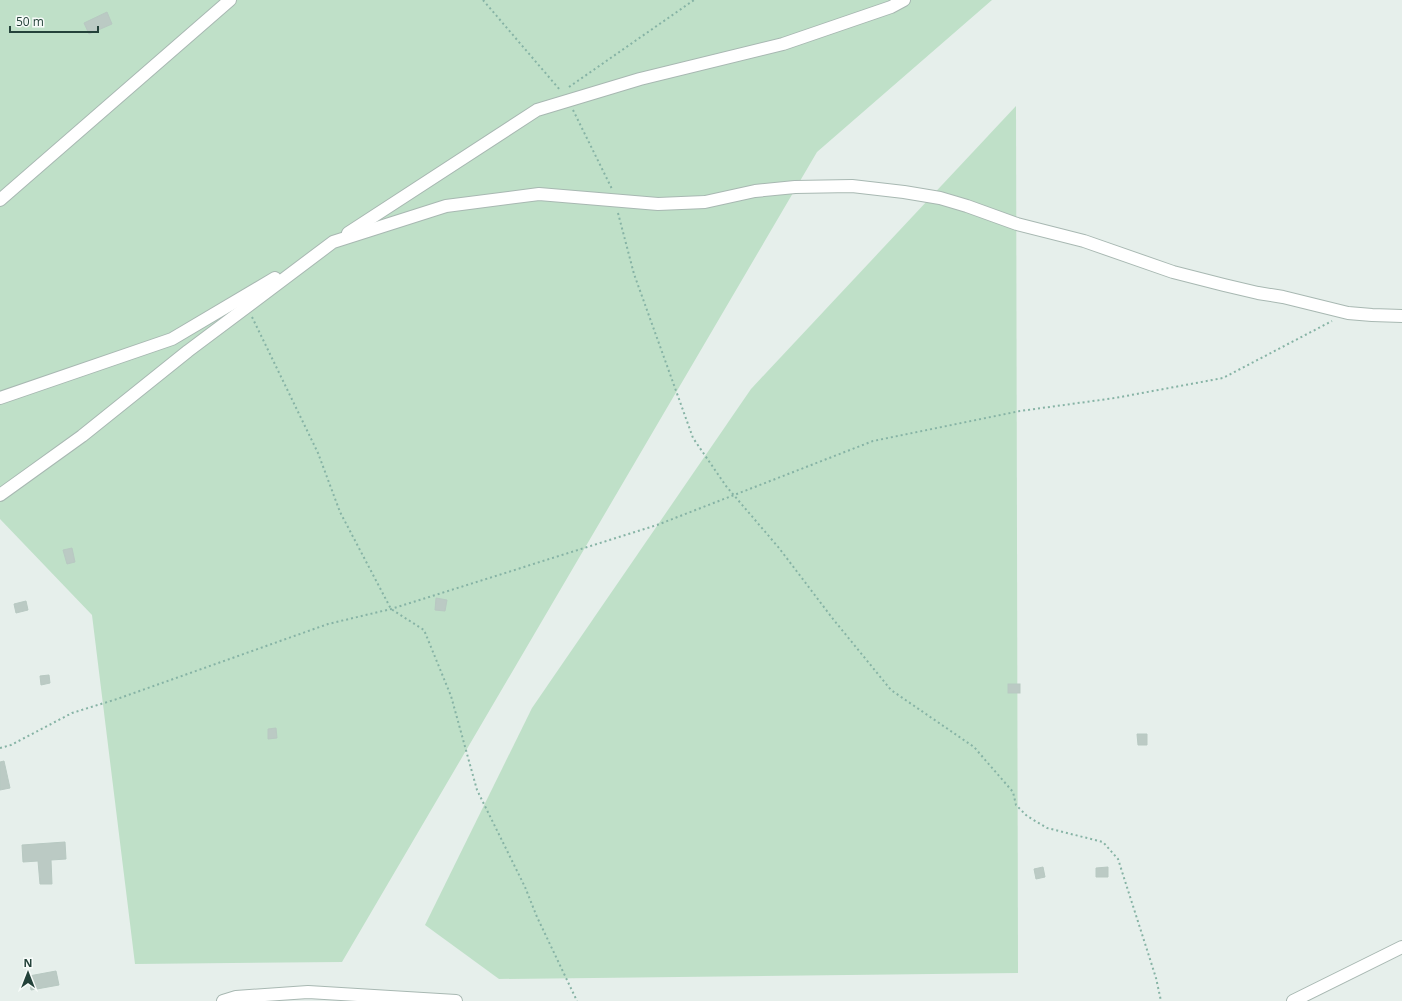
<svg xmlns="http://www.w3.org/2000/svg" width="1402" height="1001" viewBox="0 0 1402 1001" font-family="'Open Sans',sans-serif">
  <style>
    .green { fill: #bfe0c8 }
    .building { fill: #bbcac4; stroke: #b8c9c2 }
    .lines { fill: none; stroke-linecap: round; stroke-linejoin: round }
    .minor-casing { stroke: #a8b8b2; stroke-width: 14 }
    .path { stroke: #86b3a5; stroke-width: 2; stroke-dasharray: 2 3; stroke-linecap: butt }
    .minor { stroke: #fff; stroke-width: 12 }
  </style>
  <rect width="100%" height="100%" fill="#e6efeb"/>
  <g class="green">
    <polygon points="0,0 992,0 817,152 342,962 135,964 92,615 0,519"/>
    <polygon points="1016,106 1018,973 499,979 425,925 532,708 751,389"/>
  </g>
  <g class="building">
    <polygon points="107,12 112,24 89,34 84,23"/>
    <polygon points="72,548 75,562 67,564 63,550"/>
    <polygon points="436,598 447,600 445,611 435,610"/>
    <polygon points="26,601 28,610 16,613 14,604"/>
    <polygon points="49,675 50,683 41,685 40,676"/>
    <rect x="1008" y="684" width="12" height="9"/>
    <polygon points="276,728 277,738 268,739 268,729"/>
    <polygon points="1137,734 1147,734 1147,745 1138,745"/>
    <polygon points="4,761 10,788 0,790 0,762"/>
    <polygon points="65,842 66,859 51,860 52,884 40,884 38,861 23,862 22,845"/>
    <polygon points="1043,867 1045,877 1036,879 1034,869"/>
    <polygon points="1108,867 1108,877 1096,877 1096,868"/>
    <polygon points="56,971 59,985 31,990 29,976"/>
  </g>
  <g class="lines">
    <g class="minor-casing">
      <g id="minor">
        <polyline points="0,200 230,0"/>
        <polyline points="348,233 537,110 640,79 783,44 891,7 904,0"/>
        <polyline points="0,398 172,339 275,278"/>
        <polyline points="0,495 82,436 188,351 333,242 446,206 539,194 658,204 705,202 755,191 795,187 852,186 904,192 940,198 967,206 1017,224 1084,241 1173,272 1224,285 1258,293 1283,297 1348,313 1372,315 1402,316"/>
        <polyline points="223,1001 236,997 308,992 456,1001"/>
        <polyline points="1293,1001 1402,947"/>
      </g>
    </g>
    <g class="path">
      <polyline points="483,0 560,90"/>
      <polyline points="569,87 694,0"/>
      <polyline points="573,110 612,189"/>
      <polyline points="618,213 634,274 693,438 726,486 779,548 833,619 891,690 974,747 1013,792 1016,805 1027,816 1047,828 1103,842 1118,859 1156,978 1161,1001"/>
      <polyline points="252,317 318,453 340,512 391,609 424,630 451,696 477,790 525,887 537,917 577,1001"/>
      <polyline points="0,748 11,745 72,713 117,699 328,624 391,609 657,525 873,441 1020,411 1115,398 1223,378 1332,321"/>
    </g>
    <use href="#minor" class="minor"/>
  </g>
  <g transform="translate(28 973)" stroke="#f7fbf9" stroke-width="3" paint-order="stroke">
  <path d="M0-3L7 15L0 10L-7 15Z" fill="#24423a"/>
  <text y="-6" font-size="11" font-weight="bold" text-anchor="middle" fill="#24423a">N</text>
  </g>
  <path d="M10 26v6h88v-6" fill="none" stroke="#24423a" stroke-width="2"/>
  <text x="16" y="26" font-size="12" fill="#24423a" stroke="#f7fbf9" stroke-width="3" paint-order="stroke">50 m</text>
</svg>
